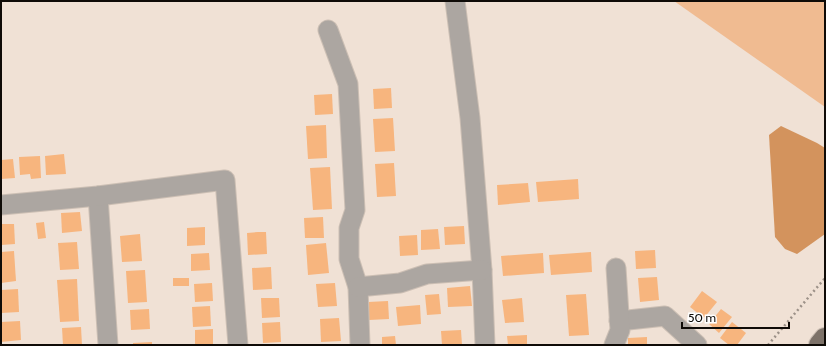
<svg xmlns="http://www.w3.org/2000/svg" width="826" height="346" viewBox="0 0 826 346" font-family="Cabin,sans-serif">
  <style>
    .green { fill: #f0bb91 }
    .water { fill: #d3935d }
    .building { fill: #f7b57e }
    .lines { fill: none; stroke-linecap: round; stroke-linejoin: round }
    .minor-casing { stroke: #ccbfb4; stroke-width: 21 }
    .major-casing { stroke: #ccbfb4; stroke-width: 24 }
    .path { stroke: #9c9188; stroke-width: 2.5; stroke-dasharray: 2 3; stroke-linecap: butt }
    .minor { stroke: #aca6a1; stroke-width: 19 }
    .major { stroke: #7d7269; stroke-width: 22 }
  </style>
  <rect width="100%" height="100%" fill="#f0e1d5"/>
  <polygon class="green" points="674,1 825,1 825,107"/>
  <polygon class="water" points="781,126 817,143 825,148 825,234 797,254 785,249 775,237 769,135"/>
  <g class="building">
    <polygon points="391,88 392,108 374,109 373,89"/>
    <polygon points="332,94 333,114 315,115 314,95"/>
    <polygon points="393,118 395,151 375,152 373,119"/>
    <polygon points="326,125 327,158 308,159 306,126"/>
    <polygon points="64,154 66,174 46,175 45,156"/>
    <polygon points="40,156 41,178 31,179 30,174 20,175 19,157"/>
    <polygon points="13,159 15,178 1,179 1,160"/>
    <polygon points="394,163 396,196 377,197 375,164"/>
    <polygon points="330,167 332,209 313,210 310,168"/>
    <polygon points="578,179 579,199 538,202 536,182"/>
    <polygon points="528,183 530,202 498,205 497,185"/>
    <polygon points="80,212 82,231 62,233 61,213"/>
    <polygon points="323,217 324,238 305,238 304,218"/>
    <polygon points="44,222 46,238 38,239 36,223"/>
    <polygon points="1,224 14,224 15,244 1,245"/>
    <polygon points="464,226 465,244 445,245 444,227"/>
    <polygon points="205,227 205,245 187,246 187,228"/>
    <polygon points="438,229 440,249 421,250 421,230"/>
    <polygon points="258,232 266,232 267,254 248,255 247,233"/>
    <polygon points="140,234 142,261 122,262 120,236"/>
    <polygon points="417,235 418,255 400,256 399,236"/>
    <polygon points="77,242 79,269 60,270 58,243"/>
    <polygon points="326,243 329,273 308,275 306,245"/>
    <polygon points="655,250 656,268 636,269 635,251"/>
    <polygon points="14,251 16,281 1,283 1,252"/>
    <polygon points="591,252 592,272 551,275 549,255"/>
    <polygon points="209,253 210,270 191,271 191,254"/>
    <polygon points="543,253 544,273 503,276 501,256"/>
    <polygon points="271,267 272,289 253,290 252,268"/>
    <polygon points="145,270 147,302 128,303 126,271"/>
    <polygon points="657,277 659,300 640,302 638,278"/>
    <rect x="173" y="278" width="16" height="8"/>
    <polygon points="77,279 79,321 60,322 57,280"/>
    <polygon points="212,283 213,301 195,302 194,284"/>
    <polygon points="335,283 337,306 318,307 316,284"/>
    <polygon points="470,286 472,306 448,307 447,288"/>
    <polygon points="18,289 19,312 1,313 1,290"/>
    <polygon points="702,291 717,302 704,318 690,307"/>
    <polygon points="439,294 441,314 427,315 425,295"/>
    <polygon points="586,294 589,335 569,336 566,295"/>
    <polygon points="261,298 279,298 280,317 262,318"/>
    <polygon points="522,298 524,322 505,323 502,300"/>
    <polygon points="388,301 389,319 369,320 368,302"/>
    <polygon points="420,305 421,324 398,326 396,307"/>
    <polygon points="210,306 211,326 193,327 192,307"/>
    <polygon points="149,309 150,329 131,330 130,310"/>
    <polygon points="721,309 732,317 719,333 709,324"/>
    <polygon points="339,318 341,341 321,342 320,319"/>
    <polygon points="20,321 21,340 1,342 1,322"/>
    <polygon points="280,322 281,342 263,343 262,323"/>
    <polygon points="732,322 746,333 737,345 729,345 720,338"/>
    <polygon points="81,327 82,345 63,345 62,328"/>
    <polygon points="213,329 213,345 195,345 195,330"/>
    <polygon points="461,330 462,345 442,345 441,331"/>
    <polygon points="527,335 527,345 508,345 507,336"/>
    <polygon points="395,336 396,345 382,345 382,337"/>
    <polygon points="647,337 647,345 628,345 628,338"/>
    <polygon points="152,342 152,345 133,345 133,343"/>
  </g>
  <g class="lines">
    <g class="minor-casing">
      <g id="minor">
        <polyline points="455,1 470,118 482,270 485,345"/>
        <polyline points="328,30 348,84 355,210 349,228 349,259 358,287 360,345"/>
        <polyline points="98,196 108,345"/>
        <polyline points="1,205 98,196 225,180 238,345"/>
        <polyline points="358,287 400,283 427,274 482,270"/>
        <polyline points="619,321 665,316 697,345"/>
        <polyline points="614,345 620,330 616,268"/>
      </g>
    </g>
    <g class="major-casing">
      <polyline id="major" points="820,345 825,339"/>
    </g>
    <polyline class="path" points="768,345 825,278"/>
    <use href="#minor" class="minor"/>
    <use href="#major" class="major"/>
  </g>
  <rect width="826" height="346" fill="none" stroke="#0f0b07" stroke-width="4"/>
  <path d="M682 322v6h107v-6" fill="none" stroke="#0f0b07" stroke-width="2"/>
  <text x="688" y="322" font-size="12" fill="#0f0b07" stroke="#ffffff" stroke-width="3" paint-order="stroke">50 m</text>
</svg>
